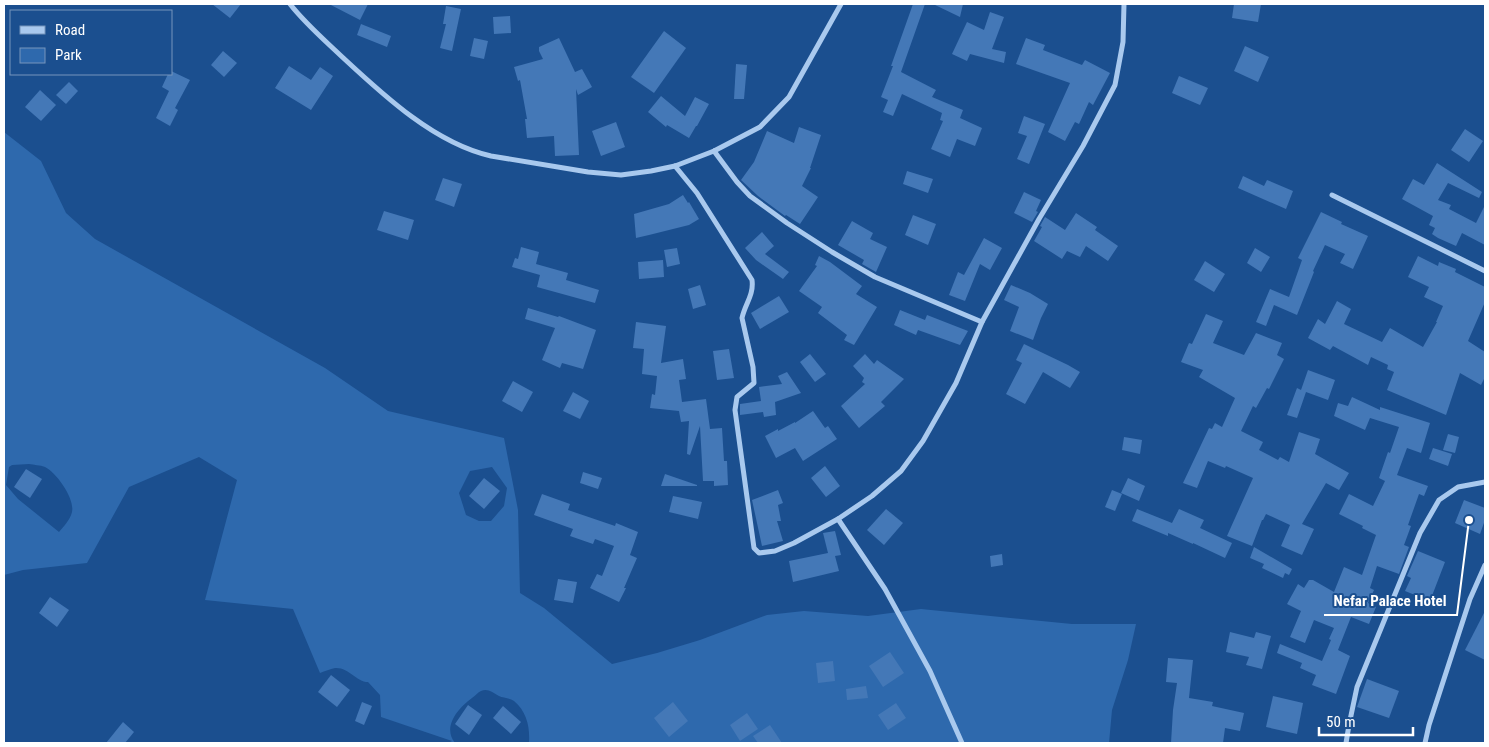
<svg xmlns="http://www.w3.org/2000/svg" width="1489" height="747" viewBox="0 0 1489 747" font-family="'Roboto Condensed',sans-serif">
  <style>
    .green { fill: #2e69ad; fill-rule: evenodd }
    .building { fill: #4478b7 }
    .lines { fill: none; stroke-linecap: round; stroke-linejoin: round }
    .street { stroke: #a9c9ee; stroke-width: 5 }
    .leader { fill: none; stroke: #fff; stroke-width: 2 }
    .callout-dot { fill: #fff; stroke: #1b4f8f; stroke-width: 2 }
    .callout-label { font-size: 15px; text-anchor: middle; font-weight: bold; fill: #fff; stroke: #1b4f8f; stroke-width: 4; stroke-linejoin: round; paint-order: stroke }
  </style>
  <rect width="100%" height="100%" fill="#1b4f8f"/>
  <path class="green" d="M 4,132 L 41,161 L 66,213 L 95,239 L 325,368 L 388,411 L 504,438 L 518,510 L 520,593 L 544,608 L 612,664 L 657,653 L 700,640 L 767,615 L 804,611 L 868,616 L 921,609 L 1072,624 L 1136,624 L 1128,660 L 1112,710 L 1109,743 L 529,743 C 530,727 527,712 514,701 C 510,698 503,698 499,696 C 493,693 488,688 481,691 C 478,692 475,696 472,698 C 458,708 442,727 455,743 L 448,743 L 452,741 L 381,717 L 380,695 L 368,682 C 356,682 349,667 335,668 C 330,669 325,671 320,673 L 293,609 L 205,600 L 237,480 L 199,457 L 129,487 L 87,563 L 23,570 L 4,575 ZM 29,464 C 34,465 40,465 45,467 C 57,473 75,499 72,512 C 70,520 64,526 59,532 L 18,499 L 6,485 L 9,467 L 12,465 ZM 492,467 L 507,488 L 504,506 L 491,521 L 479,521 L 466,515 L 459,493 L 470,471 Z"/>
  <g class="building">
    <polygon points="212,4 241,4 230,18"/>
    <polygon points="329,4 368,4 360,20"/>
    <polygon points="913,4 925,4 901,72 936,90 932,97 963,110 960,118 982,128 975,146 957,139 950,157 931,149 943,121 940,120 942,113 902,94 893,116 883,112 888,100 881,97 893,66 891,66"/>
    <polygon points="933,4 963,4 960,17"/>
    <polygon points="1234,4 1261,4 1258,22 1232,18"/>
    <polygon points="446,6 461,9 452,51 440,48 446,24 443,24"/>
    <polygon points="990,12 1004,17 992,49 1006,52 1004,63 970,54 967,61 952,54 967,22 984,30"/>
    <polygon points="510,16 511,33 494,34 493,17"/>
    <polygon points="361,24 391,36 387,47 357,35"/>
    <polygon points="664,31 686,48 654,93 631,77"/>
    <polygon points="474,38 488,41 484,59 470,56"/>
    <polygon points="559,38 575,72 582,69 592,87 578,95 576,89 579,155 555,156 554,136 527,138 525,119 527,119 520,80 518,81 514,67 543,59 539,51 539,47"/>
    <polygon points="1026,38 1045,45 1043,50 1082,65 1085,60 1110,73 1093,105 1089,102 1079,124 1075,122 1065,141 1048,132 1070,83 1016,64"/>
    <polygon points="1245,46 1269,57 1258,82 1234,71"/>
    <polygon points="223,51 237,63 224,77 211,65"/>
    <polygon points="736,64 747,65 744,99 734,99"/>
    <polygon points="289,66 311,80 320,67 333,76 311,110 275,88"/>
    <polygon points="171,71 190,80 175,108 178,110 170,126 156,118 169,91 162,87 168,74 171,74"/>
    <polygon points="1179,76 1208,88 1200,105 1172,93"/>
    <polygon points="69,82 78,91 66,104 56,95"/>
    <polygon points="40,90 56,105 41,121 25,107"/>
    <polygon points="661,96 685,116 695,97 709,104 697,126 696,126 689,138 667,125 666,127 648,112"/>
    <polygon points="1024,116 1045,124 1029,164 1017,159 1027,136 1018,133"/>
    <polygon points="616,122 625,147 601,156 592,131"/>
    <polygon points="799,127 821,135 810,168 811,168 802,186 818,197 800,224 786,215 785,216 758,196 741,180 754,162 767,131 794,143"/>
    <polygon points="1465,129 1483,141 1469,162 1451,150"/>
    <polygon points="1437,163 1482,192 1479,198 1448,183 1438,200 1451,205 1449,209 1476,223 1485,205 1485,245 1462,233 1456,246 1438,238 1432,234 1435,228 1429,225 1433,216 1402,199 1413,179 1424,185"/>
    <polygon points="907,171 933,179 928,193 903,184"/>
    <polygon points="1243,176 1264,186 1267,180 1293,191 1286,209 1238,188"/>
    <polygon points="443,178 462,184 454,207 435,200"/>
    <polygon points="1024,192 1041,200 1036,211 1038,212 1032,222 1014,213"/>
    <polygon points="683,195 688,203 689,202 699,219 689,225 649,235 636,238 634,214 669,204"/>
    <polygon points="384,211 414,220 408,240 377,230"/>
    <polygon points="1321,212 1342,222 1341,224 1368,236 1353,269 1340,263 1345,254 1325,245 1313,271 1314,272 1297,315 1274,305 1266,326 1256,322 1270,289 1289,297 1302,260 1298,258"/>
    <polygon points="1076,213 1097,227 1095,230 1118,246 1108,261 1086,246 1080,257 1067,251 1062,259 1034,241 1042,227 1040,226 1045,217 1065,230"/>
    <polygon points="913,215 936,224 928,245 905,235"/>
    <polygon points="852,221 873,233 870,239 887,247 876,272 862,264 864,260 838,245"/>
    <polygon points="762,232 774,246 765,254 789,272 783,279 756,260 745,248"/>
    <polygon points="984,238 1002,248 990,270 980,264 965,301 949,295 958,272 964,275"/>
    <polygon points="521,247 539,252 536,264 568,273 566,280 599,290 595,303 537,287 540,275 512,267 515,258 518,259"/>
    <polygon points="677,248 680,264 667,267 664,250"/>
    <polygon points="1255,248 1270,257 1261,272 1247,263"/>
    <polygon points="819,256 830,262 862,286 856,294 877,307 854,345 844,340 847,335 818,313 822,307 799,291 817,266 815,265"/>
    <polygon points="1418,256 1438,266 1439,262 1456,269 1455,272 1485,287 1485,302 1468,341 1485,352 1485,377 1481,385 1460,373 1446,415 1387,390 1394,372 1387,369 1388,365 1371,357 1368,365 1333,346 1330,350 1308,338 1318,319 1325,324 1337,301 1351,309 1344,324 1382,342 1390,328 1423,347 1437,322 1436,322 1443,306 1424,297 1429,287 1408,277"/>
    <polygon points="663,260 664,277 639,279 638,262"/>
    <polygon points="1205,261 1225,274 1214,292 1194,280"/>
    <polygon points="700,285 706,305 693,309 688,289"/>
    <polygon points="1011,285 1030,293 1048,304 1041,318 1033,340 1010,331 1019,307 1004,300"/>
    <polygon points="779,296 789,312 760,329 751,313"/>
    <polygon points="528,308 558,317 559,316 596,330 583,369 562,363 560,368 542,360 555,328 525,319"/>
    <polygon points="900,310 925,320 927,315 968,331 960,345 918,330 916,335 894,325"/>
    <polygon points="1206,314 1223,321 1213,343 1244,355 1256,333 1282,343 1277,355 1284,359 1269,389 1267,388 1256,408 1253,406 1241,431 1263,442 1259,450 1278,460 1280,457 1289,462 1299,432 1320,439 1315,454 1349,473 1339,490 1326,483 1302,524 1314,529 1302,555 1281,546 1290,525 1266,514 1263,520 1262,520 1252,546 1227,536 1253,478 1226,466 1225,468 1208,461 1197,488 1183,483 1209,428 1212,429 1215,423 1222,427 1235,398 1199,377 1203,370 1181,362 1189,343 1192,344"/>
    <polygon points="636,322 666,326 661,363 683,359 686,379 679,380 682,402 706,399 710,429 722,428 724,461 727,461 728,485 714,486 714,481 703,481 700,426 690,455 687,454 689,421 681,422 679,411 650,408 652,394 655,395 657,376 642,374 644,349 633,348"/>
    <polygon points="1024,344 1068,365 1080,372 1070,388 1043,372 1025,404 1006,394 1022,363 1016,360"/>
    <polygon points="729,349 734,378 717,380 713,351"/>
    <polygon points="810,354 826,374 815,382 800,362"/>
    <polygon points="865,354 874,364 877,360 904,379 881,402 885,406 859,428 841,406 865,384 862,382 864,378 853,366"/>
    <polygon points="1308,370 1335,380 1328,400 1306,392 1297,418 1287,415 1297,388 1301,390"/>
    <polygon points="787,372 801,393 775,402 776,415 764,417 763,412 740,415 740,404 761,401 759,387 782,384 778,376"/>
    <polygon points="513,381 533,392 522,412 502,401"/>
    <polygon points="573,392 589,401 580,419 563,411"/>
    <polygon points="1352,397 1380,410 1380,407 1430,423 1421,453 1407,448 1397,475 1428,486 1424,496 1419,494 1408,525 1411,526 1404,545 1409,547 1399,574 1377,566 1370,588 1374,590 1368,603 1376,607 1369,624 1351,617 1338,650 1350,656 1336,694 1312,685 1316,675 1300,668 1302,663 1277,653 1280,644 1322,661 1331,640 1329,639 1334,628 1314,620 1305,643 1290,637 1301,611 1287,604 1298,584 1304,588 1309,580 1313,580 1334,592 1344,567 1362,575 1376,535 1362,528 1363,526 1339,514 1349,494 1373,506 1385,481 1379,478 1388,452 1390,453 1399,427 1370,418 1365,430 1334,416 1338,403 1348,406"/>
    <polygon points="813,411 825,428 828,426 837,439 803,461 795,448 776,458 765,436 778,429 778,431 795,422 795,423"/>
    <polygon points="1448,434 1459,437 1455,453 1443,450"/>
    <polygon points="1124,437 1142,440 1140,454 1122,450"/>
    <polygon points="1433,448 1452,454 1448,466 1429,459"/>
    <polygon points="825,466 840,486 826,497 811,478"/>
    <polygon points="26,469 42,479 30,498 14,487"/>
    <polygon points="583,472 602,478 598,489 580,483"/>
    <polygon points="665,474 697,485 697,486 661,486"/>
    <polygon points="484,478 500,491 484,509 469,496"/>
    <polygon points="1128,478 1145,486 1139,501 1121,493"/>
    <polygon points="778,490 783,503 778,505 781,521 777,521 783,541 762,546 752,500"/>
    <polygon points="1112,490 1122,494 1115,511 1105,507"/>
    <polygon points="542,494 570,504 568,510 615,526 616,523 638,532 630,555 637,558 624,588 626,588 619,602 590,588 597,574 602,576 614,546 595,539 593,544 570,536 573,529 534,515"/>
    <polygon points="673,496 702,502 698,519 669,512"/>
    <polygon points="1464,500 1485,508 1485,520 1480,534 1455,523"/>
    <polygon points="886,509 903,523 884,545 867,530"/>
    <polygon points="1137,509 1172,523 1179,509 1204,520 1200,528 1232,543 1225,558 1193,543 1193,544 1168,533 1168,536 1132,521"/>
    <polygon points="835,531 841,555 835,556 839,571 793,582 789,561 828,553 823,533"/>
    <polygon points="1254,547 1292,569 1289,575 1285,573 1283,578 1262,568 1264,564 1250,558"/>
    <polygon points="1418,551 1445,562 1430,601 1405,591 1411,578 1407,576"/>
    <polygon points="1002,554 1003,565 991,567 990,556"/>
    <polygon points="558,579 577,582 573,603 554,600"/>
    <polygon points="50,597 69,610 57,627 39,613"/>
    <polygon points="1485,611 1485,660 1465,650"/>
    <polygon points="1230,632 1254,638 1256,632 1271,636 1262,669 1246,665 1249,657 1226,652"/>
    <polygon points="890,652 904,673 883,687 869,666"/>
    <polygon points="1168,658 1193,660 1189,698 1213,702 1212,706 1244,713 1240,731 1225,728 1223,743 1171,743 1173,710 1177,683 1166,682"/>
    <polygon points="833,661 835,681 818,683 816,663"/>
    <polygon points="331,675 350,690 337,707 318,692"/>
    <polygon points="1367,679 1399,691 1389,718 1357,707"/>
    <polygon points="866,686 868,698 847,700 846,689"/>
    <polygon points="1273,696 1303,703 1297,734 1266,727"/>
    <polygon points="362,702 372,706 364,725 355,721"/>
    <polygon points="673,702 688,721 669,737 654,718"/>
    <polygon points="896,703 906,718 888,730 878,715"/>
    <polygon points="468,705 482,715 469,735 455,724"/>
    <polygon points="503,706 521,722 511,734 493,718"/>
    <polygon points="747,713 758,729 740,741 730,725"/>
    <polygon points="123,722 134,732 125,743 106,743"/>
    <polygon points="770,725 782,743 758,743 753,736"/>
  </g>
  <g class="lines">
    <g class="street">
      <path d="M 290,4 C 304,22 321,37 338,53 C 380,92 433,143 491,156 L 588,172 L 621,175 L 651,171 L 675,166 L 714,151 L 760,127 L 789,97 L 841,4"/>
      <polyline points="714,151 737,182 750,196 787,223 832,252 875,277 982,322"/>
      <path d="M 675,166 L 697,193 L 752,280 C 754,295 745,304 742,318 L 753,367 L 754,383 L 737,397 L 735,410 L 754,548 L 759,553 L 775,551 L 794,543 L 838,519 L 872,496 L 901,471 L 923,441 L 956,383 L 982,322 L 1039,219 L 1083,146 L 1115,85 L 1123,42 L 1124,4"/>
      <polyline points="1332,195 1485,271"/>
      <polyline points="838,519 885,589 930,671 962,743"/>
      <polyline points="1346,743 1349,725 1357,687 1420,533 1439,500 1458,487 1485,482"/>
      <polyline points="1425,743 1429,725 1470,599 1485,565"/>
    </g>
  </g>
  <path class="leader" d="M1469 520L1457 615H1324"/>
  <circle class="callout-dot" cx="1469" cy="520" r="5"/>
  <g class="callout-label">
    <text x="1390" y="606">Nefar Palace Hotel</text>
  </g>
  <rect width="1489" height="747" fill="none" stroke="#ffffff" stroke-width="10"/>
  <rect x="10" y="10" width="162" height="65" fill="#1b4f8f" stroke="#7695bc"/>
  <rect x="20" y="26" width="25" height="8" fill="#a9c9ee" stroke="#7695bc"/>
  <text x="55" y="35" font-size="15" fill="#ffffff">Road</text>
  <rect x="20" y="48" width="25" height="15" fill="#2e69ad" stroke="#7695bc"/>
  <text x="55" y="60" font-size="15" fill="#ffffff">Park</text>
  <path d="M1319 727v8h94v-8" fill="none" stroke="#ffffff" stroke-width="2.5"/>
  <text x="1326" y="727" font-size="15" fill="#ffffff" stroke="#1b4f8f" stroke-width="4" paint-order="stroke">50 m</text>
</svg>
